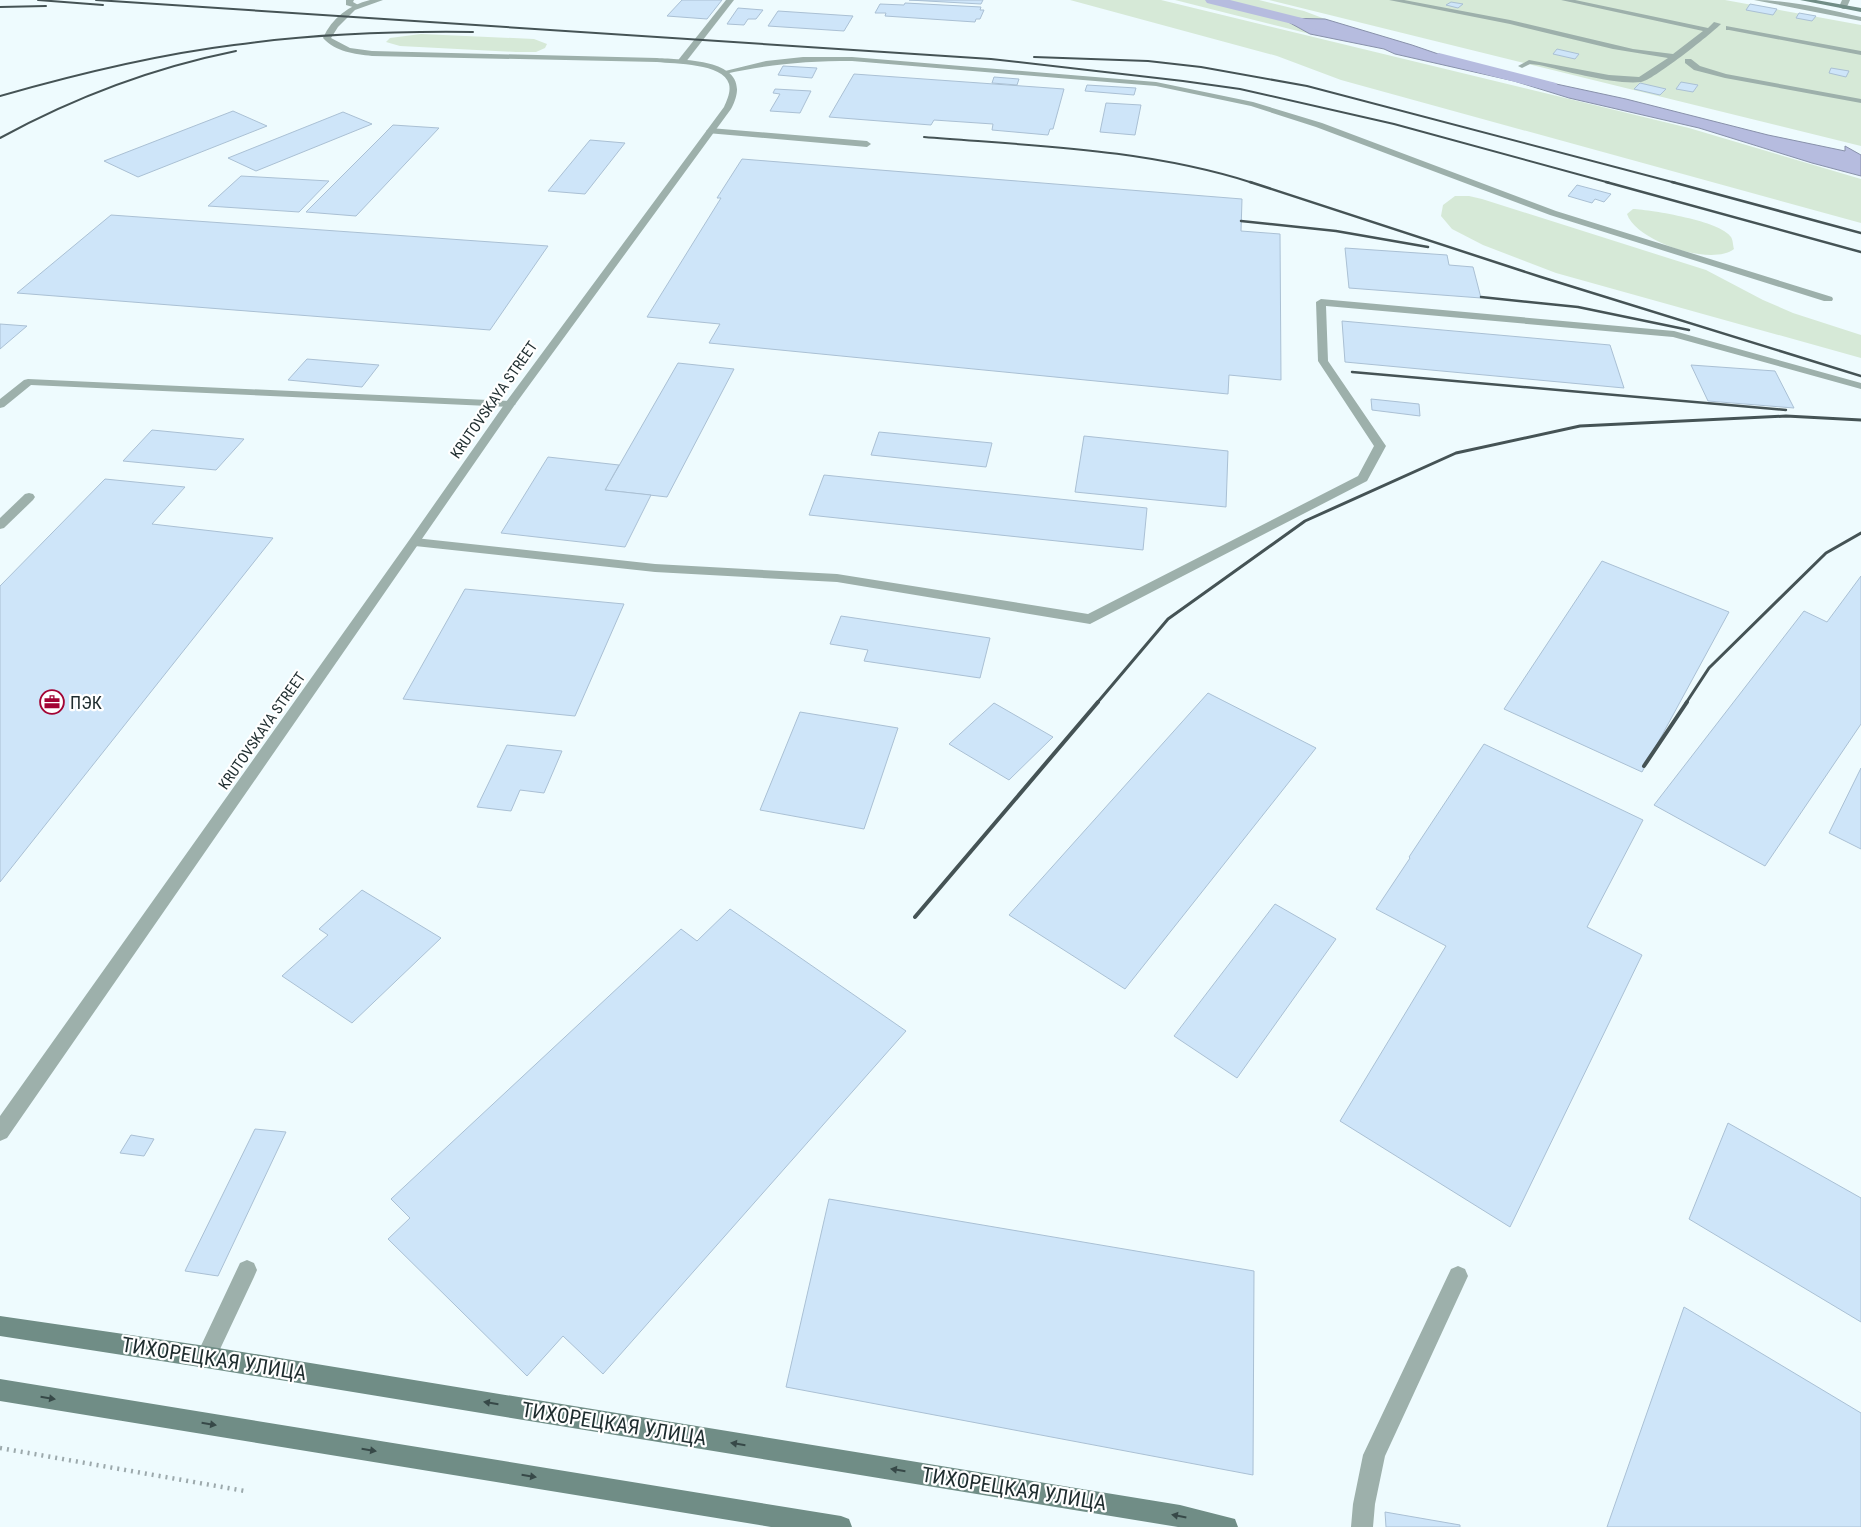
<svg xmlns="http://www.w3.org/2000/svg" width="1861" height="1527" viewBox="0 0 1861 1527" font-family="'Roboto Condensed',sans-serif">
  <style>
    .green { fill: #d6e9d7 }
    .water { fill: #b6bcdf; stroke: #8891aa }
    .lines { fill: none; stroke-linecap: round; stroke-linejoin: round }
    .canal { fill: #b6bcdf; fill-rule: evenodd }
    .building { fill: #cee5f9; stroke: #aac0d4 }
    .path { stroke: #9ca9ac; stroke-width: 4.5; stroke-dasharray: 2 5; stroke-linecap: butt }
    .lane { fill: #9db0ab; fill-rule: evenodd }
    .street { fill: #9db0ab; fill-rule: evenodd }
    .secondary { fill: #708d86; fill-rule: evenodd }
    .rail-far3 { stroke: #455355; stroke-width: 2 }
    .rail-far2 { stroke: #455355; stroke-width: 2.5 }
    .rail-far1 { stroke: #455355; stroke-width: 3 }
    .rail { stroke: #455355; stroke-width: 4 }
    .oneway { fill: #374948 }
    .labels { text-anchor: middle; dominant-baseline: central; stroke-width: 4.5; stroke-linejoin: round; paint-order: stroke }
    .far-street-label { font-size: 15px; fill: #1e2c2e; stroke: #fff }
    .poi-label { font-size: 18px; fill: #1e2c2e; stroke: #fff; text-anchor: start }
    .near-street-label { font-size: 21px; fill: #1e2c2e; stroke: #fff }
  </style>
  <rect width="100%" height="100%" fill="#eefbfe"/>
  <g class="green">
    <polygon points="1070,0 1161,0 1689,128 1861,179 1861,223 1341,80 1277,56"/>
    <polygon points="1175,0 1259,0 1304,11 1325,19 1282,18 1310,34"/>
    <polygon points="1269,0 1725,0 1861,25 1861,146"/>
    <polygon points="421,34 534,39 547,44 545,48 536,52 516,52 400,46 386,42 390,38"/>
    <polygon points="1455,196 1469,196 1482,199 1706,270 1763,300 1793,313 1861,335 1861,358 1556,273 1483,245 1452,229 1441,216 1443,205"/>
    <path d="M 1633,209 C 1652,210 1721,221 1731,237 C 1733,240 1733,246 1734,249 C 1711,267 1636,241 1627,214 Z"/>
  </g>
  <polygon class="water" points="1281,18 1325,19 1412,45 1488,71 1533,79 1626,99 1768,135 1845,151 1845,146 1861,155 1861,176 1812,163 1699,128 1569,98 1514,81 1395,54 1384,49 1310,34"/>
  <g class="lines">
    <g class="canal">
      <polygon points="1205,0 1230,0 1330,25 1332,28 1330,31 1325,32 1207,3"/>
      <polygon points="1439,53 1556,83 1558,86 1556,89 1550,91 1433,61 1431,58 1433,55"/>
    </g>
  </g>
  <g class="building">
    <polygon points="682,0 722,0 707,19 667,16"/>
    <polygon points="909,0 983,0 981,4"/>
    <polygon points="1451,2 1463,4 1458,8 1446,5"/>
    <polygon points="905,3 981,7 980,10 984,10 980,19 976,19 975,22 885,16 886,13 875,13 880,4 904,5"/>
    <polygon points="1750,4 1777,9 1773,15 1746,10"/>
    <polygon points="738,8 763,10 756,19 748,19 744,25 727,24"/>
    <polygon points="778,11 853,16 844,31 768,26"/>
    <polygon points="1799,13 1816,16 1812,21 1796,18"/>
    <polygon points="1557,49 1579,54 1575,59 1553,54"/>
    <polygon points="783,66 817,68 812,78 778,75"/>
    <polygon points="1831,68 1849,71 1846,77 1829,73"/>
    <polygon points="854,74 1064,89 1053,129 1050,129 1048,135 992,130 993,124 934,120 931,125 829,117"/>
    <polygon points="994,77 1019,79 1017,85 992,83"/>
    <polygon points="1681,82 1698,85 1693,92 1676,89"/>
    <polygon points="1640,83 1666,89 1660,95 1634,89"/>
    <polygon points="1087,85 1136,88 1134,95 1085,91"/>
    <polygon points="775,89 811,91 800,113 770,111 780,94 773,93"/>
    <polygon points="1106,103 1141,105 1135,135 1100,132"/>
    <polygon points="233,111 267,126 138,177 104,161"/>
    <polygon points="343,112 372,124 256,171 228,158"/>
    <polygon points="393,125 439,128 356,216 306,212"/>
    <polygon points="590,140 625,143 585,194 548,191"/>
    <polygon points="742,159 1242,199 1241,231 1280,234 1281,380 1229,375 1228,394 709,343 720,324 647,317 721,198 717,198"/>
    <polygon points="241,176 329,181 299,212 208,206"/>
    <polygon points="1577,185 1611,194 1604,202 1595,199 1592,203 1568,196"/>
    <polygon points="111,215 548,246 490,330 17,293"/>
    <polygon points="1345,248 1447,255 1449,265 1473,267 1481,298 1349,288"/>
    <polygon points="1342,321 1610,345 1624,388 1345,362"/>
    <polygon points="0,324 27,326 0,349"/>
    <polygon points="307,359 379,365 362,387 288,380"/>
    <polygon points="678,363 734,369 667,497 605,490"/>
    <polygon points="1691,365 1775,371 1794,408 1708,401"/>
    <polygon points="1371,399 1419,404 1420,416 1372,410"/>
    <polygon points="152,430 244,439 216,470 123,461"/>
    <polygon points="879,432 992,443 986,467 871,455"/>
    <polygon points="1084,436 1228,451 1226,507 1075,492"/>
    <polygon points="548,457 619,465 605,490 651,495 625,547 501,533"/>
    <polygon points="824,475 1147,508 1143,550 809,515"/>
    <polygon points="105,479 185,487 152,524 273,538 0,882 0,586"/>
    <polygon points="1602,561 1729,612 1642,772 1504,709"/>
    <polygon points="1861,576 1861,724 1765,866 1654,805 1804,611 1827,622"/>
    <polygon points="465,589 624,604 575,716 403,699"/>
    <polygon points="841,616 990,638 980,678 864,661 868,650 830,644"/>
    <polygon points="1208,693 1316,748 1125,989 1009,915"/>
    <polygon points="994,703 1053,737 1009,780 949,744"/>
    <polygon points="800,712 898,728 864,829 760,810"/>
    <polygon points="1484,744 1643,820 1587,927 1642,955 1510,1227 1340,1121 1446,946 1376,909 1410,858 1409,857"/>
    <polygon points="507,745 562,751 544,793 520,790 511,811 477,807"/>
    <polygon points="1861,768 1861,849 1829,833"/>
    <polygon points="362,890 441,938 352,1023 282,976 328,935 319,929"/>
    <polygon points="1275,904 1336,939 1237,1078 1174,1036"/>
    <polygon points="730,909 906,1031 603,1374 563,1336 527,1376 388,1239 410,1218 391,1199 681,929 697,941"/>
    <polygon points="1728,1123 1861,1198 1861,1322 1689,1219"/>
    <polygon points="255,1129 286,1132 218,1276 185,1271"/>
    <polygon points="131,1135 154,1139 144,1156 120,1153"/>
    <polygon points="829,1199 1254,1271 1253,1475 786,1387"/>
    <polygon points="1684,1307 1861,1413 1861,1527 1607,1527"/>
    <polygon points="1385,1512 1460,1525 1460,1527 1386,1527"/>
  </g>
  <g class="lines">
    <polyline class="path" points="0,1448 245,1491"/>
    <g class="lane">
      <polygon points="346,0 354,0 353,2 360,6 356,8 346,5"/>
      <polygon points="726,0 734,0 685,63 679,63 679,59"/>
      <path d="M 1389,0 L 1404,0 L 1510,20 L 1633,49 L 1673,54 L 1703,31 L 1561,0 L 1575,0 L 1708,28 L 1714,22 L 1721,24 C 1711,34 1652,81 1641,82 C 1615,85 1566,71 1539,65 L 1530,64 L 1522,68 L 1518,66 L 1529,60 L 1609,75 L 1639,77 L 1668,58 L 1613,49 L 1510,24 Z"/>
      <path d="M 1754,0 C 1791,0 1826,9 1861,17 L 1861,21 Z"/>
      <polygon points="1726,26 1861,51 1861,55 1729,30 1726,30"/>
      <path d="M 803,57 L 852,57 L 1156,82 L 1253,102 L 1322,123 L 1556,211 L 1832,297 L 1833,299 L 1832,301 L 1824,301 L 1550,215 L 1316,127 L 1251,106 L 1156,86 L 852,61 C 806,61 770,64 725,74 L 721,72 L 766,61 Z"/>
      <polygon points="1685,59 1691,59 1700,66 1726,74 1861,99 1861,103 1725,78 1694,70 1685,63"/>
      <polygon points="710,128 867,141 871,144 867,147 707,133 706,131"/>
      <polygon points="1321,299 1674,331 1861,383 1861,389 1673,337 1326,306 1328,361 1386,446 1367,481 1090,624 837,582 655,572 415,546 409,542 415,538 655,564 837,574 1088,614 1358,476 1374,446 1318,361 1316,302"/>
      <polygon points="28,379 510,401 516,404 510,407 31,385 4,407 0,408 0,399 24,380"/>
      <polygon points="29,493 33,494 35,497 33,500 4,528 0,529 0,518 25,494"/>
      <polygon points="247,1260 254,1263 257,1270 254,1277 213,1364 206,1368 199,1364 195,1357 199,1350 240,1263"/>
      <polygon points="1458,1266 1465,1269 1468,1276 1385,1456 1375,1504 1373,1527 1351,1527 1353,1504 1363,1455 1451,1269"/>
    </g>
    <g class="street">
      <path d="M 370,0 L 383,0 L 355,10 L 338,27 L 331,38 L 350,48 L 372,51 L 657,58 C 687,60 758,59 731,109 L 514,406 L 7,1138 L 0,1141 L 0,1116 L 410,539 L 506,402 L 724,107 C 727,100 731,92 729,84 C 723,63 675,64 657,62 L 372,56 C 354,54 336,52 323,38 C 332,18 349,5 370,0 Z"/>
      <polygon points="1842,0 1850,0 1846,9 1843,9 1839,7"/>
    </g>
    <g class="secondary">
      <polygon points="1800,0 1816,0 1861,8 1861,12"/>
      <polygon points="0,1316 206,1346 1180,1505 1235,1519 1238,1527 1178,1527 206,1368 0,1336"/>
      <polygon points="0,1379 841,1516 849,1519 852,1527 771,1527 0,1401"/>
    </g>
    <g class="rail-far3">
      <polyline points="38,0 103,5"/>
      <polyline points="96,0 991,59 1183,81 1240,89 1394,124 1610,183"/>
      <polyline points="0,7 46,6"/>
      <polyline points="1034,57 1148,61 1201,67 1307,86 1676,183"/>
      <path d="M 0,96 C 77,74 154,55 234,45 C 313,34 393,31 473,32"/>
      <path d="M 924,137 C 1035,146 1147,149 1253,183"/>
      <path d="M 0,138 C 75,97 152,68 236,51"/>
    </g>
    <g class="rail-far2">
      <polyline points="1250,182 1541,277 1861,376"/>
      <polyline points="1606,182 1861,252"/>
      <polyline points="1672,182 1861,233"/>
      <polyline points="1241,221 1336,231 1428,247"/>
      <polyline points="1481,297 1578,307 1689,330"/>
      <polyline points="1352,372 1786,410"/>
    </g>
    <g class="rail-far1">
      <polyline points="1097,703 1168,619 1305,521 1456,453 1580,426 1786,416 1861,420"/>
      <polyline points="1686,703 1709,668 1826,553 1861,533"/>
    </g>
    <g class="rail">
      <polyline points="1644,766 1687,702"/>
      <polyline points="915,917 1098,702"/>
    </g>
  </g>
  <defs><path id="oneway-solid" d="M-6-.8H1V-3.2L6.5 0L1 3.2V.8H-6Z" transform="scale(1.25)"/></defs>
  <g class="oneway">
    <use href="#oneway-solid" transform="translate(48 1398) rotate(9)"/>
    <use href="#oneway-solid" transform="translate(491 1403) rotate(-171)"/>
    <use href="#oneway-solid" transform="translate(209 1424) rotate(9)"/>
    <use href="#oneway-solid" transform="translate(738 1444) rotate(-171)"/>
    <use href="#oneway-solid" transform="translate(369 1450) rotate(9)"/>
    <use href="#oneway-solid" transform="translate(898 1470) rotate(-171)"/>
    <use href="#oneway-solid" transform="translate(529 1476) rotate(9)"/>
    <use href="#oneway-solid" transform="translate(1179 1516) rotate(-169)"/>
  </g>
  <defs>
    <g id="office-ring" transform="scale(1.25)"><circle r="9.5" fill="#fff" stroke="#a30433" stroke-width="1.5"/><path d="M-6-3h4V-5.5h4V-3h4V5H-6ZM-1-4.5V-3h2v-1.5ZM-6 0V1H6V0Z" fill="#a30433"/></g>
  </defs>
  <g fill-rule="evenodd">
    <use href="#office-ring" x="52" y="702"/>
  </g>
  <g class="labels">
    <g class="far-street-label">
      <text transform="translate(494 400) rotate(-55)">KRUTOVSKAYA STREET</text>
      <text transform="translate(262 731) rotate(-55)">KRUTOVSKAYA STREET</text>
    </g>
    <g class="poi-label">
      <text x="70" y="702">ПЭК</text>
    </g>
    <g class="near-street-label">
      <text transform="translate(214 1359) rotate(9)">ТИХОРЕЦКАЯ УЛИЦА</text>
      <text transform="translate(614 1424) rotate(9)">ТИХОРЕЦКАЯ УЛИЦА</text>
      <text transform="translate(1014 1489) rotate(9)">ТИХОРЕЦКАЯ УЛИЦА</text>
    </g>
  </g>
</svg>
